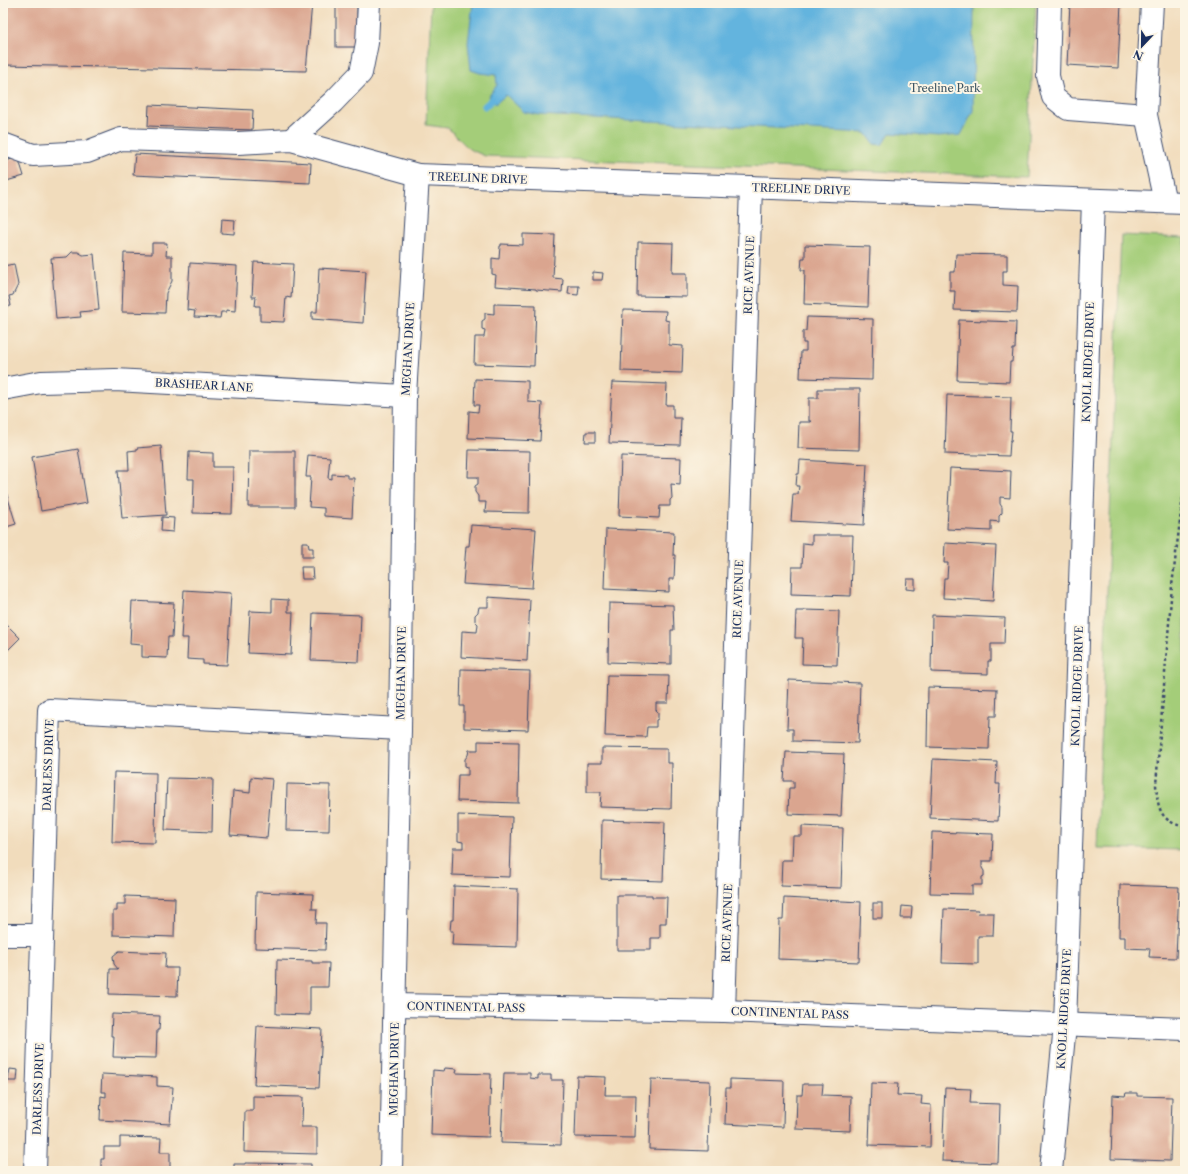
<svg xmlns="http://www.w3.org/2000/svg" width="1188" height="1174" viewBox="0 0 1188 1174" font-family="'Libre Caslon Text',serif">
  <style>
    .green { fill: #a4cd79; stroke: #607e6c }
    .water { fill: #63b4de; stroke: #3f729e }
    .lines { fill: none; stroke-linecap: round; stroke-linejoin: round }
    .stream { stroke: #63b4de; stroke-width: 7 }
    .building { fill: #daa58f }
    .minor-casing { stroke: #3b496c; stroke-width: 24 }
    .path { stroke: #3b496c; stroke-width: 2.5; stroke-dasharray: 3 3; stroke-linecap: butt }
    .minor { stroke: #fff; stroke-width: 22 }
    .labels { text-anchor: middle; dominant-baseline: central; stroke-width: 4; stroke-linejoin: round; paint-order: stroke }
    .park-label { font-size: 11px; fill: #3d5665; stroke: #fcf5e5 }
    .street-label { font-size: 11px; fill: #1b2f5e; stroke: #fcf5e5 }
  </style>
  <rect width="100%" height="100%" fill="#fcf5e5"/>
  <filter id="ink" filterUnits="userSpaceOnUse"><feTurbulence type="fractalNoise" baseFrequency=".025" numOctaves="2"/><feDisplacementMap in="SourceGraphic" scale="8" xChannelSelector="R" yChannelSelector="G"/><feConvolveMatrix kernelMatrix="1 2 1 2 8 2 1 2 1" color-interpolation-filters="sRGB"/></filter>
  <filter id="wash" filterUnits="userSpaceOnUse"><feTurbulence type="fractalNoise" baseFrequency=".012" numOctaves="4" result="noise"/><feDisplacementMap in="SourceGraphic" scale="16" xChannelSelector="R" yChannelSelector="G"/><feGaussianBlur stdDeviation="0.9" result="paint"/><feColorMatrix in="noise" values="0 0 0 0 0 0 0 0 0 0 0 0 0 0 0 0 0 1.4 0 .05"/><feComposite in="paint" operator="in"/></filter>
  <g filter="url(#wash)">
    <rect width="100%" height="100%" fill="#f1dcbc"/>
    <g class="green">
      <polygon points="431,3 1036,3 1027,177 485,156 469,149 448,128 426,125"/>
      <polygon points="1121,235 1185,238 1185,850 1097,848"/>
    </g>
    <polygon class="water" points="473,3 974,3 973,111 961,135 938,137 890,133 882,145 874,144 866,133 539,115 524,112 506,95 495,104 489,96 497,85 496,75 480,73 471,70 468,43"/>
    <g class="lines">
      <polyline class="stream" points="485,106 499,94"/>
    </g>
    <g id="blocks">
      <g class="building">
        <polygon points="3,3 312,3 306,71 3,65"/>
        <rect x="336" y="3" width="21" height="44"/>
        <polygon points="1070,3 1121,3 1118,68 1067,65"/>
        <polygon points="149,105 253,110 252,130 148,126"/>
        <polygon points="135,154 311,163 310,183 133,175"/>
        <polygon points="18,157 24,176 3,182 3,162"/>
        <polygon points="222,219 235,220 234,234 221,233"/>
        <polygon points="523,234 555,235 553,278 563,279 562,292 536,290 536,289 495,286 496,275 492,274 492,258 499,259 500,246 501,246 501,244 523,245"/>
        <polygon points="638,242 673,243 672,273 687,273 687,297 637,296"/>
        <polygon points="152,243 167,243 166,256 172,256 172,281 166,293 165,313 122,312 124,253 152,254"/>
        <polygon points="805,245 870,247 868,307 804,304 805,270 801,270 802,258 805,258"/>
        <polygon points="72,252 78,252 83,255 94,254 99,310 80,312 81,317 56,319 51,258 67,257"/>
        <polygon points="956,254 1007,255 1007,271 1003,271 1003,285 1018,286 1017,312 954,310 955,291 950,291 950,272 955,272"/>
        <polygon points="254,262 293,264 291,298 286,297 284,322 260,321 260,306 255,306 256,297 252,297"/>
        <polygon points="190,263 237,266 235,311 226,310 226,312 221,312 220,318 194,317 195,311 187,310"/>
        <polygon points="14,264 18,285 13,295 9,296 11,306 3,307 3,266"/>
        <polygon points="319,268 366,271 363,323 312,319 312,312 317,312"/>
        <polygon points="593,272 603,273 602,280 593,280"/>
        <polygon points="569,286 579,286 578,295 568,294"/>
        <polygon points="494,304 536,305 534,366 474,364 475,337 484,337 485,330 482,329 482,321 485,319 485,313 494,314"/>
        <polygon points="623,310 666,311 665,320 669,321 669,345 683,346 682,373 621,371"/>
        <polygon points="3,311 6,322 3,323"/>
        <polygon points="807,317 873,319 872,380 800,378 801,351 806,351 806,343 803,343 803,331 806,331"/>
        <polygon points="959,320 1016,322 1015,349 1013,349 1012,362 1010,362 1009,382 957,380"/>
        <polygon points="475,379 528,381 528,402 542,403 540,441 468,438 469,411 478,412 479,405 474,405"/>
        <polygon points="612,382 667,384 666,405 673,405 673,418 681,418 680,445 609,443"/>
        <polygon points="818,389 860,389 859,450 798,448 799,422 811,422 811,421 809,421 809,398 818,398"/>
        <polygon points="947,395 1011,397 1010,431 1012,431 1011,441 1010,441 1009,456 945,454"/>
        <polygon points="586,432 595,432 595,442 585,442"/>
        <polygon points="161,446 166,515 122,518 118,470 129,470 128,451 137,450 137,448"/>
        <polygon points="78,449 87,503 41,511 32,457"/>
        <polygon points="469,450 530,451 529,513 485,512 486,502 478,502 478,496 475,492 475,486 478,484 478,477 468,477"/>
        <polygon points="249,451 295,451 295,507 248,507"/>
        <polygon points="189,452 213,453 213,467 233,467 232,514 193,513 194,479 188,479"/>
        <polygon points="308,455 330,457 328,478 332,479 332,474 347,475 347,478 354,478 352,518 324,516 324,508 309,507 311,477 306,477"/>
        <polygon points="621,456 681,458 680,485 671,484 672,498 670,500 670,506 660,506 659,518 619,516"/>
        <polygon points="800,460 867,464 864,525 791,521 793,494 798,494 799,486 796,486 797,474 799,474"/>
        <polygon points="950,468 1011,471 1010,498 1000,497 1000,504 1002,507 1002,513 999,516 999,522 991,521 991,531 947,529"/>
        <polygon points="6,492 16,524 3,528 3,493"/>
        <polygon points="162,517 174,518 173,532 161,531"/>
        <polygon points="471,525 536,529 532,588 463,584 466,546 469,546"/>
        <polygon points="606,529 674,532 673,555 675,555 674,579 669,579 669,592 604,589"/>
        <polygon points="812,535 853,535 851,596 791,594 792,567 802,567 803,543 812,544"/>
        <polygon points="302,542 308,542 309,548 313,548 313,557 302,557"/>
        <polygon points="945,543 996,546 993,601 943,598 944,578 947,578 948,563 944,563"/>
        <polygon points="301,567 312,567 313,579 302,579"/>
        <polygon points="907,579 915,579 915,590 906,589"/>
        <polygon points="184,590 231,593 227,665 203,664 203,660 187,659 188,638 181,638"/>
        <polygon points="488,597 530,600 527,661 461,657 462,631 477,632 478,624 475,621 475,615 478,612 479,607 488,607"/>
        <polygon points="272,599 288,600 288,612 293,612 291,655 248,653 250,611 272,612"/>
        <polygon points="132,601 174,603 172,637 168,637 167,658 142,657 142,645 130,644"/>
        <polygon points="609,603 673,605 674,630 671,630 671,664 608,662"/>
        <polygon points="804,610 839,611 837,665 802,664 803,638 795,638 796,611 804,611"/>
        <polygon points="313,613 361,615 359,662 311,660"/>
        <polygon points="932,615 1005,618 1004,644 991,644 991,661 988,661 988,674 931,672"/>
        <polygon points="3,621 20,638 3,655"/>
        <polygon points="461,669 530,671 528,730 464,728 464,706 460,706"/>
        <polygon points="607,675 669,676 668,703 656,703 656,710 658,712 658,719 656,720 656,727 647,727 646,737 605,736"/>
        <polygon points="789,680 860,683 858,743 793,741 793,729 787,729"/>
        <polygon points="928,687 997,689 996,716 990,716 989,749 927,747"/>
        <polygon points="478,741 519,742 518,803 457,801 458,775 468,775 468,767 465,766 465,759 468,755 469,750 478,750"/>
        <polygon points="602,748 667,749 667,763 672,763 671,809 600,807 601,792 587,792 587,763 602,763"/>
        <polygon points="786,752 844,754 841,816 788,814 789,788 794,788 794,781 784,781"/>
        <polygon points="933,759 997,762 996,784 1000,784 998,821 930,818"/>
        <polygon points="114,772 156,773 155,843 112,842"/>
        <polygon points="251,777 272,779 267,838 230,835 233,791 250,793"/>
        <polygon points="167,778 213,779 212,832 165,830"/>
        <polygon points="287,784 330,785 329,831 286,830"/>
        <polygon points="458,815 512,817 510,877 452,875 453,848 463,848 463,842 458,841"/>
        <polygon points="602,820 665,822 663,881 601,879"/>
        <polygon points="802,826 843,828 841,888 781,886 782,860 792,860 793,836 802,836"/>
        <polygon points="932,832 993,834 992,861 982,861 982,868 984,871 984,876 982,877 982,885 972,885 972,894 930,893"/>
        <polygon points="1120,885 1179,887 1176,958 1149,957 1150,949 1125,948 1125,937 1119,937"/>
        <polygon points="454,886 518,889 517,947 452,945 453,931 450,931 451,920 453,920"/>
        <polygon points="256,892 313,894 312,909 317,909 316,923 326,923 325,950 255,948"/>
        <polygon points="617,895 652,895 652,897 667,897 666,923 660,923 660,938 651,938 651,950 617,950"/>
        <polygon points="125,896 175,898 174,937 113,935 113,911 117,911 117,904 125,904"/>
        <polygon points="784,898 861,902 859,962 778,959 779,920 783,920"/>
        <rect x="873" y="903" width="9" height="15"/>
        <polygon points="902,906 912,907 911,918 901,918"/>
        <polygon points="944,909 979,910 978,913 994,913 993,936 978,936 978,964 942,963"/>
        <polygon points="119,951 166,953 165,968 178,968 177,996 109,994 110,969 118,969 114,964 113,956"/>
        <polygon points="277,960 312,961 312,963 329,963 328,987 310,987 310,1015 276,1014"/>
        <polygon points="112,1014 160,1016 159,1030 157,1030 156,1058 113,1057 114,1036 111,1036"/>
        <polygon points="257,1026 322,1029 319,1088 254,1085"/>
        <polygon points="445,1068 457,1069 456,1073 491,1074 489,1137 431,1135 433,1070 444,1071"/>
        <polygon points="10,1069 18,1070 17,1081 8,1081"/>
        <polygon points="504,1073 530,1073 530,1078 538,1079 538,1075 551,1075 551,1080 563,1080 561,1145 501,1143"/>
        <polygon points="102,1074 157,1077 157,1086 173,1087 170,1124 100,1120 101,1096 106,1097 106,1092 101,1092"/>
        <polygon points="577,1076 606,1077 605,1095 636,1095 635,1138 575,1137"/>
        <polygon points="651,1079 710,1081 708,1151 649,1149"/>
        <polygon points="730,1079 784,1081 783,1127 725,1124 726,1088 730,1088"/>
        <polygon points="871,1083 898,1084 897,1095 922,1096 921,1104 931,1105 930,1147 869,1145"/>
        <polygon points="803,1084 823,1084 822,1095 851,1096 850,1131 796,1129 797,1095 802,1095"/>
        <polygon points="945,1088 971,1089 970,1103 1000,1104 998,1163 942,1161"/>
        <polygon points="1126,1093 1137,1093 1137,1096 1172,1097 1170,1161 1111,1159 1113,1095 1125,1096"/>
        <polygon points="253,1096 303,1097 302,1122 301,1122 301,1127 317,1127 317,1154 244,1152 245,1111 253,1111"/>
        <polygon points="120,1137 161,1138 160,1152 170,1152 170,1171 101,1171 101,1159 104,1159 104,1147 120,1147"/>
        <polygon points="245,1163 311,1164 311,1171 234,1171 234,1164 245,1164"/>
      </g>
    </g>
  </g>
  <g filter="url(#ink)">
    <use href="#blocks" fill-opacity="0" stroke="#3b496c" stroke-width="1"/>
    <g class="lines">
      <g class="minor-casing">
        <g id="minor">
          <polyline points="1050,3 1048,76 1053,97 1068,109 1146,115"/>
          <polyline points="1152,3 1146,115 1165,202"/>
          <polyline points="291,140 333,102 361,73 367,43 369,3"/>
          <polyline points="3,144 33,155 87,152 121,139 238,143 291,140 418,175 1185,203"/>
          <polyline points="3,389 41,382 115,380 405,396"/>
          <polyline points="3,935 42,935"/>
          <polyline points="395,1005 724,1011 1185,1029"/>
          <polyline points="724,1011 751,187"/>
          <polyline points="35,1171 49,710 400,729"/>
          <polyline points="391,1171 400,729 405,396 418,175"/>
          <polyline points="1051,1171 1065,1025 1093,200"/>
        </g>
      </g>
      <path class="path" d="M 1185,480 L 1172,586 L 1156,785 C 1158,808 1159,821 1185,827"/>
      <use href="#minor" class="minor"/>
    </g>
  </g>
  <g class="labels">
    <g class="park-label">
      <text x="945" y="88">Treeline Park</text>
    </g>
    <g class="street-label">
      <text transform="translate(478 178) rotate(2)">TREELINE DRIVE</text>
      <text transform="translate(801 189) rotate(2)">TREELINE DRIVE</text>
      <text transform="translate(749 275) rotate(-88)">RICE AVENUE</text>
      <text transform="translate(408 349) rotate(-87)">MEGHAN DRIVE</text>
      <text transform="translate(1088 362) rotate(-88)">KNOLL RIDGE DRIVE</text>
      <text transform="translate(204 385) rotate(3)">BRASHEAR LANE</text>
      <text transform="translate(738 599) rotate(-88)">RICE AVENUE</text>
      <text transform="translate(401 673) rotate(-89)">MEGHAN DRIVE</text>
      <text transform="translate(1077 686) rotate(-88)">KNOLL RIDGE DRIVE</text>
      <text transform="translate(48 765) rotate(-88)">DARLESS DRIVE</text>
      <text transform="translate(727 923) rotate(-88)">RICE AVENUE</text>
      <text transform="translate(466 1007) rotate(1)">CONTINENTAL PASS</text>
      <text transform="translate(1064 1009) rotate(-87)">KNOLL RIDGE DRIVE</text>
      <text transform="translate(790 1013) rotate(2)">CONTINENTAL PASS</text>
      <text transform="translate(394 1069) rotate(-89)">MEGHAN DRIVE</text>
      <text transform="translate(38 1089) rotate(-88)">DARLESS DRIVE</text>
    </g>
  </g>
  <rect width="1188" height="1174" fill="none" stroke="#fcf5e5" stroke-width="16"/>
  <g transform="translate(1142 46) rotate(202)" stroke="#fcf5e5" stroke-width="3" paint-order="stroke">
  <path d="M0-3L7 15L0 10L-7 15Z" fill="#1b2f5e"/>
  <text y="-6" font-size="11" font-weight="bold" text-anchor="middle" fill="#1b2f5e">N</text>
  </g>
</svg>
